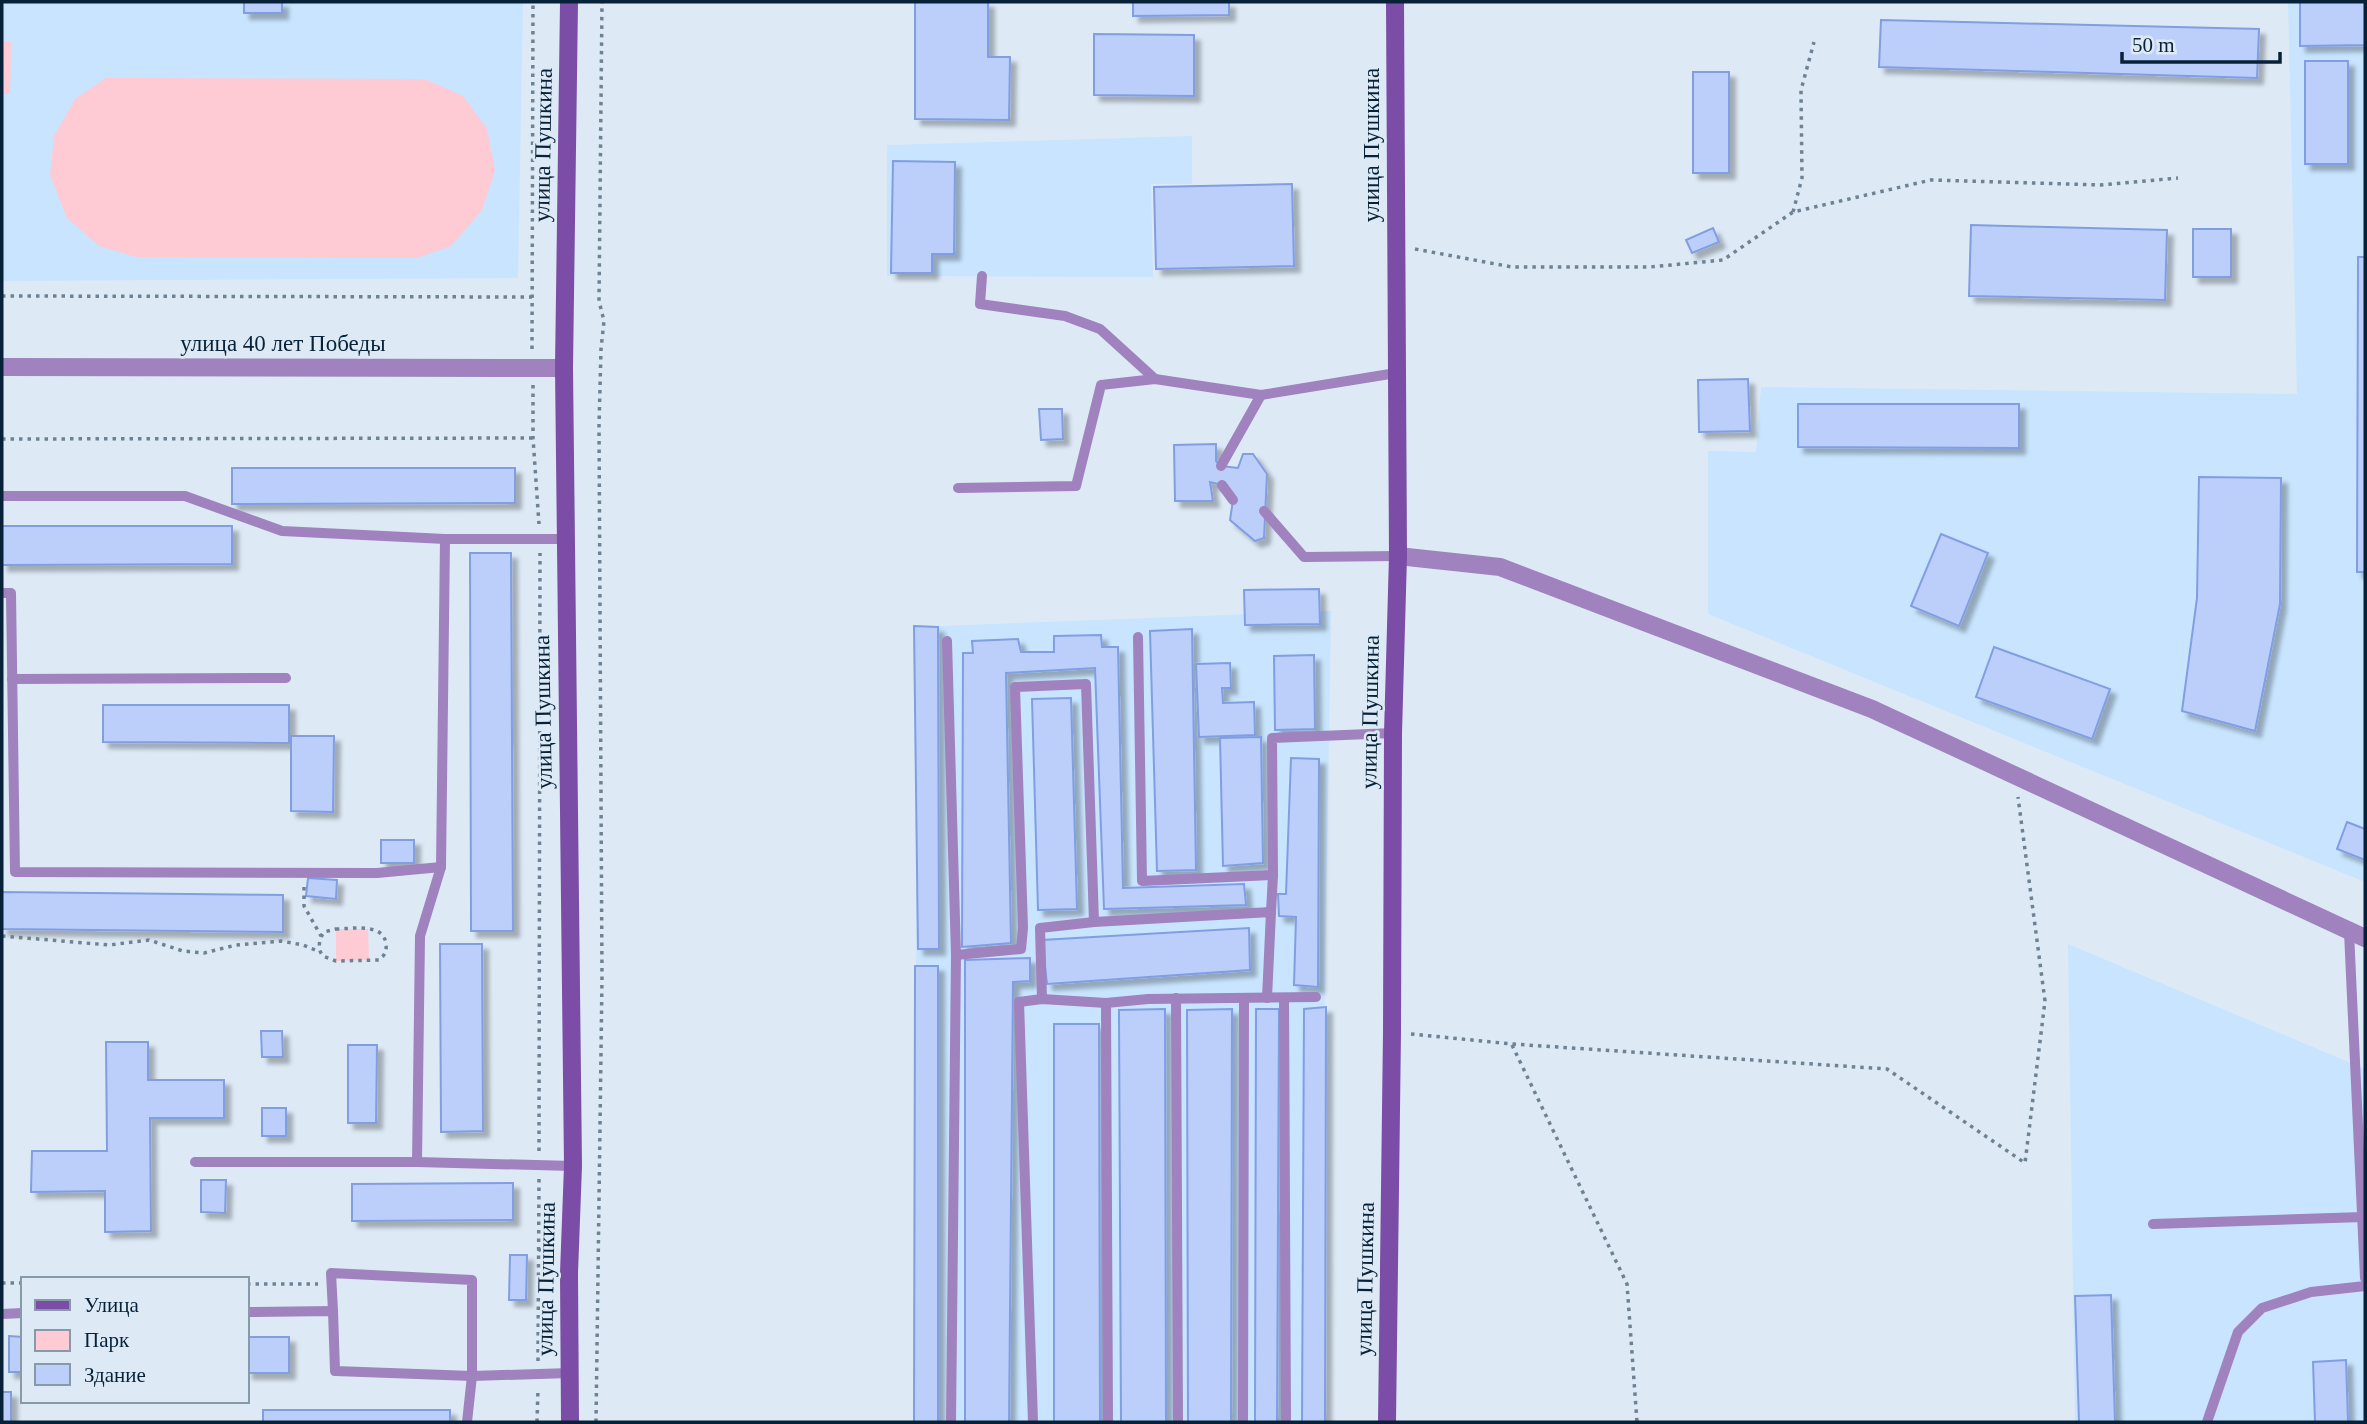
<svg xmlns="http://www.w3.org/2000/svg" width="2367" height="1424" viewBox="0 0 2367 1424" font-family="'Times New Roman',serif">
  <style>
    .built { fill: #c8e4fe }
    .green { fill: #fecad3 }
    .building { fill: #bccffa; stroke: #819ee3; stroke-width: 2; filter: url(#shadow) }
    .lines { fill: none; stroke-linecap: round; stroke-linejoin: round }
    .path { stroke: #6d8293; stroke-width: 3.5; stroke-dasharray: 3.5 5; stroke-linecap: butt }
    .lane { stroke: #9f82be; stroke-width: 10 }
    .street { stroke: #9f82be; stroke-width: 18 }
    .secondary { stroke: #7c4da6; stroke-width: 18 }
    .labels { text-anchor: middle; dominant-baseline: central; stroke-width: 5; stroke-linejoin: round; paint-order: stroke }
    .street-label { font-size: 23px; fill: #072238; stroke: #ddeaf6 }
  </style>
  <defs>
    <filter id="shadow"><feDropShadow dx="6" dy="6" stdDeviation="2" flood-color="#0004"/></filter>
  </defs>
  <rect width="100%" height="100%" fill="#ddeaf6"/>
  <g class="built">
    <polygon points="2,2 523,2 518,278 2,281"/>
    <polygon points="2288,2 2365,2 2365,882 1708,614 1708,451 1756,452 1761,387 2297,394"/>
    <polygon points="1192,136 1192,184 1151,184 1153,277 887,276 887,145"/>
    <polygon points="1331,611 1318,1422 918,1422 915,627"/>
    <polygon points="2068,944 2365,1069 2365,1422 2075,1422"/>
  </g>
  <g class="green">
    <polygon points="2,42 11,42 10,94 2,94"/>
    <polygon points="106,78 425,79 463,96 487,129 495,170 482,210 451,246 416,258 136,257 99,246 67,218 50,175 54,136 75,99"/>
    <polygon points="336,929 368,929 369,960 336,961"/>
  </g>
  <g class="building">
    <rect x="244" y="2" width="38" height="11"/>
    <polygon points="915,2 988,2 988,57 1010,57 1009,120 915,119"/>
    <polygon points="1133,2 1229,2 1229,15 1133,16"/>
    <polygon points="2300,2 2365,2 2365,45 2300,46"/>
    <polygon points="1881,20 2259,29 2257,78 1879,67"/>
    <polygon points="1094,34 1194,35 1194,96 1094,95"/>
    <rect x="2305" y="61" width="43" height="103"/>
    <rect x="1693" y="72" width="36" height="101"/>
    <polygon points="893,161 955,162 954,254 932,254 932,273 891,273"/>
    <polygon points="1292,184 1294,266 1156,269 1154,187"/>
    <polygon points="1971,225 2167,230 2165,300 1969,296"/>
    <polygon points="1713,228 1719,242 1692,253 1686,240"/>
    <rect x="2193" y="229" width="38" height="48"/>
    <polygon points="2358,257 2365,257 2365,572 2357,572"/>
    <polygon points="1748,379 1750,431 1699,432 1698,380"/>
    <polygon points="1798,404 2019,404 2019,448 1798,447"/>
    <polygon points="1039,409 1062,409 1063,439 1041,440"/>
    <polygon points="1216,444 1216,461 1221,466 1238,468 1243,454 1253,454 1267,474 1264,538 1255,541 1230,520 1233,500 1222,485 1210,482 1213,501 1175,501 1174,445"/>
    <polygon points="232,468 515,468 515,503 232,504"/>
    <polygon points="2199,477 2281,478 2280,604 2255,731 2182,711 2197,598"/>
    <polygon points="2,526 232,526 232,564 2,565"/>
    <polygon points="1941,534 1988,553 1959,626 1911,606"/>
    <polygon points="470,553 511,553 513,931 471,931"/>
    <polygon points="1319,589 1320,624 1245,625 1244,590"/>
    <polygon points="914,626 938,627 939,949 918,949"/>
    <polygon points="1192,629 1196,870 1157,871 1150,631"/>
    <polygon points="1101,635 1102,647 1118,647 1123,888 1244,884 1246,905 1104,909 1095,668 1006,673 1011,943 962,947 963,653 973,653 972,641 1018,639 1021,652 1054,652 1054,636"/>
    <polygon points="1994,647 2110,689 2092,739 1976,697"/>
    <polygon points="1314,655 1315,729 1275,730 1274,656"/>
    <polygon points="1230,663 1231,688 1222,688 1223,703 1254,702 1255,735 1199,737 1196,664"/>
    <polygon points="1071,698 1077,909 1038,910 1032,699"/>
    <polygon points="103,705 289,705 289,743 103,742"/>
    <polygon points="291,736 334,736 333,812 291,811"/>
    <polygon points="1261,737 1263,863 1223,866 1220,738"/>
    <polygon points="1291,758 1319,759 1318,987 1294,985 1296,917 1279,916 1278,894 1286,894"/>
    <polygon points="2347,822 2365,829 2365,860 2337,849"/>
    <rect x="381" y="840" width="33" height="23"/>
    <polygon points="308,878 337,880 336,899 306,896"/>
    <polygon points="2,892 283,895 283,932 2,929"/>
    <polygon points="1249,928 1250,970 1047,984 1042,940"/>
    <polygon points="440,944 482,944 483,1131 441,1132"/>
    <polygon points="1030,958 1030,981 1013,982 1009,1422 965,1422 965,960"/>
    <polygon points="915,966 938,966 938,1422 914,1422"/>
    <polygon points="1326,1007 1325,1422 1302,1422 1304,1009"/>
    <polygon points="1165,1009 1166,1422 1121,1422 1119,1010"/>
    <polygon points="1232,1009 1231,1422 1188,1422 1187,1010"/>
    <polygon points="1256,1009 1279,1009 1277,1422 1255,1422"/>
    <polygon points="1054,1024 1099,1024 1100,1422 1054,1422"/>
    <polygon points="261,1031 282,1031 283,1057 262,1057"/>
    <polygon points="106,1042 148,1042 148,1080 224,1080 224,1118 150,1118 151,1231 105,1232 105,1191 31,1192 32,1151 107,1151"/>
    <polygon points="348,1045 377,1045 376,1123 348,1123"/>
    <rect x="262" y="1108" width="24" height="28"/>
    <polygon points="201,1180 226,1180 225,1213 201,1212"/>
    <polygon points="513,1183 513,1220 352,1221 352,1184"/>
    <polygon points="510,1255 527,1255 526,1300 509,1300"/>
    <polygon points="2111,1295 2115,1422 2079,1422 2075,1296"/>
    <polygon points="9,1336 23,1337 23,1372 9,1372"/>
    <rect x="247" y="1337" width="42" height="36"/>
    <polygon points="2346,1360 2348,1422 2315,1422 2313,1362"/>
    <rect x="2" y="1392" width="9" height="30"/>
    <rect x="263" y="1410" width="187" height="12"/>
  </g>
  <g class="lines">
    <g class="path">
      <polyline points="1793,212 1802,178 1801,90 1814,42"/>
      <polyline points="1415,249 1512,267 1650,267 1723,260 1793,212 1931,180 2100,185 2178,178"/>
      <polyline points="2,296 532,297"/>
      <polyline points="532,349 533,2"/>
      <polyline points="533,385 533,438 539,524"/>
      <polyline points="2,439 533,438"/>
      <polyline points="304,887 304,906 321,936"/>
      <path d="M 336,929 C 351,929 385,922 386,945 C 387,952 384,956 379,960 L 336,961 L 323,956 C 317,949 319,939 324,932 Z"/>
      <polyline points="2,936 109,945 149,940 183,951 204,953 236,945 281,941 303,945 320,952"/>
      <polyline points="1411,1034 1512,1044 1887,1069 2025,1163 2045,1001 2018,797"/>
      <polyline points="1512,1045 1627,1284 1637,1422"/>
      <polyline points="539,1151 540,553"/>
      <polyline points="538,1249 546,1254"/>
      <polyline points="2,1283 23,1283"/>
      <polyline points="247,1284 318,1284"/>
      <polyline points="538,1361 539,1179"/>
      <polyline points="537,1422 538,1389"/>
      <polyline points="596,1422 602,978 599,426 601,349 604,321 599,301 602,2"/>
    </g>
    <g class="lane">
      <polyline points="982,276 980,304 1065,316 1100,329 1155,379"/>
      <polyline points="1221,466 1261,395"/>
      <polyline points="1222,485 1233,500"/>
      <polyline points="958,488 1076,486 1101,385 1155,379 1261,395 1396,373"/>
      <polyline points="2,496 185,496 282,531 445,539 566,539"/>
      <polyline points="1264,511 1304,557 1398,556"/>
      <polyline points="2,593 11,593 15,872 377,873 441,867 445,539"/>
      <polyline points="1138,637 1142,881 1273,875 1272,738 1393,733"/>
      <polyline points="947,641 956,955 951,1422"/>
      <polyline points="12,679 286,678"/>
      <polyline points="1271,912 1273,875"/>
      <polyline points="2349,932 2365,1278"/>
      <polyline points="956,955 1021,949 1023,928 1015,687 1086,684 1094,922"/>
      <polyline points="1176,998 1178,1422"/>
      <polyline points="1284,998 1286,1422"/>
      <polyline points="1042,999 1040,928 1094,922 1271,912 1267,998"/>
      <polyline points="1106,1003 1108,1422"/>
      <polyline points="195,1162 417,1162 573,1166"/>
      <polyline points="417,1162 420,936 441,867"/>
      <polyline points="2153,1224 2363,1217"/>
      <polyline points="333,1311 331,1273 472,1280 472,1376 467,1422"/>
      <polyline points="247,1312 333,1311 335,1371 472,1376 570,1373"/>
      <polyline points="2,1314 23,1313"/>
      <polyline points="1033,1422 1019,1002 1042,999 1106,1003 1148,999 1316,997"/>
      <polyline points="1243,1422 1244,998"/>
      <polyline points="2207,1422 2238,1332 2262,1308 2311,1292 2365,1286"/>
    </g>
    <g class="street">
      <polyline points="2,367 564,368"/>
      <polyline points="1398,556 1500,567 1872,709 2365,938"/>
    </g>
    <g class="secondary">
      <polyline points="569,2 564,368 573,1166 569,1273 570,1422"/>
      <polyline points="1387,1422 1392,1032 1393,733 1398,556 1395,2"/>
    </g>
  </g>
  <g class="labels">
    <g class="street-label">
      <text transform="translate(543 145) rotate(-89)">улица Пушкина</text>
      <text transform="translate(1371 145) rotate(-90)">улица Пушкина</text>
      <text x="283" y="343">улица 40 лет Победы</text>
      <text transform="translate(543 712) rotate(-91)">улица Пушкина</text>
      <text transform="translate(1370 712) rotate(-89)">улица Пушкина</text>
      <text transform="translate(546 1279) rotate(-89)">улица Пушкина</text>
      <text transform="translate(1365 1279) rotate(-89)">улица Пушкина</text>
    </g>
  </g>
  <rect width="2367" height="1424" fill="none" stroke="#072238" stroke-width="7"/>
  <rect x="21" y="1277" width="228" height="126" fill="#ddeaf6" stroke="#879aaa" stroke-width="2"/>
  <rect x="35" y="1300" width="35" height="10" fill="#7c4da6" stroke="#879aaa" stroke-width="2"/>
  <text x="84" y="1312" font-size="21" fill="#072238">Улица</text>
  <rect x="35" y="1330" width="35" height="21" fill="#fecad3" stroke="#879aaa" stroke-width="2"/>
  <text x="84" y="1347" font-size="21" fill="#072238">Парк</text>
  <rect x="35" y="1364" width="35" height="21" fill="#bccffa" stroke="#879aaa" stroke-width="2"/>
  <text x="84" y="1382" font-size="21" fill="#072238">Здание</text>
  <path d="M2122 52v10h158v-10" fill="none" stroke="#072238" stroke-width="3.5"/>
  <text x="2132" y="52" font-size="21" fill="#072238" stroke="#ddeaf6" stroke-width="5" paint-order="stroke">50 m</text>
</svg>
